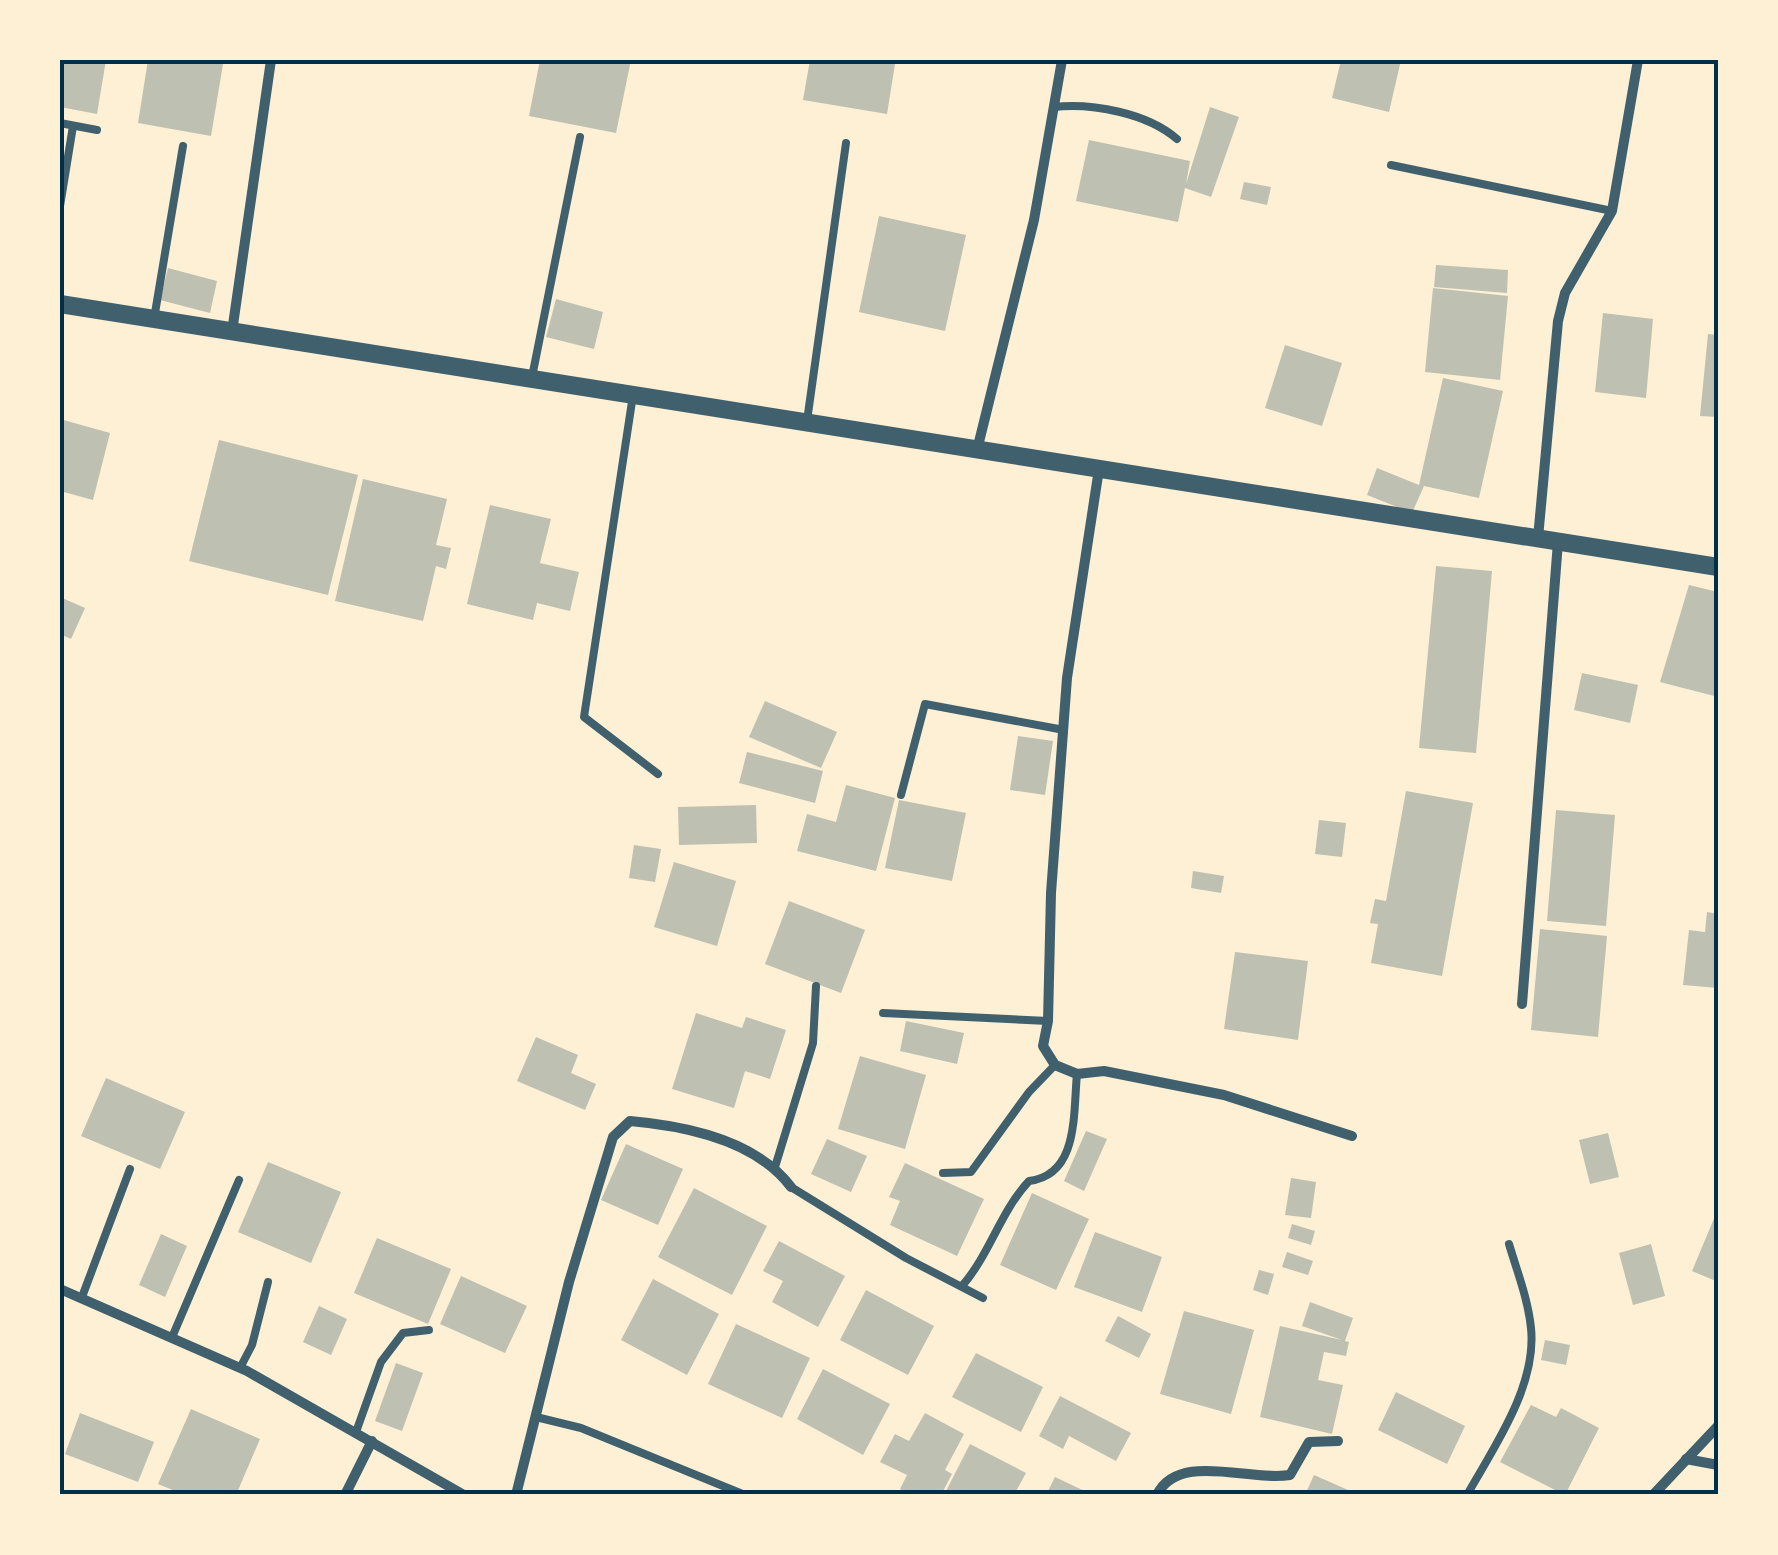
<svg xmlns="http://www.w3.org/2000/svg" width="1778" height="1555" viewBox="0 0 1778 1555" font-family="'DM Sans',sans-serif">
  <style>
    .building { fill: #bec0b2 }
    .lines { fill: none; stroke-linecap: round; stroke-linejoin: round }
    .service { stroke: #3f606c; stroke-width: 8 }
    .minor { stroke: #3f606c; stroke-width: 10 }
    .tertiary { stroke: #3f606c; stroke-width: 18 }
    .neatline { fill: none; stroke: #003049; stroke-width: 4 }
  </style>
  <rect width="100%" height="100%" fill="#fdf0d5"/>
  <g class="building">
    <polygon points="60,60 106,60 97,114 60,107"/>
    <polygon points="148,60 223,64 211,136 138,123"/>
    <polygon points="540,60 631,60 616,133 529,116"/>
    <polygon points="810,60 895,64 887,114 803,100"/>
    <polygon points="1341,60 1401,60 1389,112 1332,98"/>
    <polygon points="1210,107 1239,117 1211,197 1185,188 1178,222 1076,201 1089,140 1190,161 1186,184"/>
    <polygon points="1244,182 1271,187 1267,205 1240,199"/>
    <polygon points="879,216 966,235 945,331 859,312"/>
    <polygon points="1436,265 1508,270 1507,293 1434,287"/>
    <polygon points="168,268 217,281 210,313 160,300"/>
    <polygon points="1433,288 1508,296 1500,380 1425,372"/>
    <polygon points="556,299 603,312 594,349 546,337"/>
    <polygon points="1603,313 1653,319 1646,398 1595,392"/>
    <polygon points="1708,334 1718,335 1718,417 1700,416"/>
    <polygon points="1285,345 1342,363 1322,426 1265,408"/>
    <polygon points="1443,378 1503,391 1479,498 1424,486 1412,513 1367,495 1377,468 1419,485"/>
    <polygon points="60,419 110,433 93,500 60,491"/>
    <polygon points="219,440 358,475 328,595 189,561"/>
    <polygon points="363,479 447,499 436,545 451,548 446,569 436,566 423,621 335,601"/>
    <polygon points="490,505 551,519 540,563 579,572 570,611 537,603 533,620 467,604"/>
    <polygon points="1436,566 1492,571 1476,753 1419,748"/>
    <polygon points="1689,585 1718,592 1718,697 1660,682"/>
    <polygon points="60,597 85,608 71,639 60,634"/>
    <polygon points="1582,673 1638,685 1630,723 1574,710"/>
    <polygon points="765,701 837,732 821,768 749,737"/>
    <polygon points="1018,736 1053,741 1045,795 1010,790"/>
    <polygon points="747,752 823,771 815,803 739,783"/>
    <polygon points="846,785 895,798 876,871 797,851 807,814 836,822"/>
    <polygon points="1406,791 1473,803 1442,976 1371,963 1378,924 1370,923 1375,899 1386,901"/>
    <polygon points="899,800 966,813 952,881 885,868"/>
    <polygon points="756,805 757,843 679,845 678,807"/>
    <polygon points="1556,810 1615,815 1606,926 1547,921"/>
    <polygon points="1319,820 1346,823 1342,857 1315,854"/>
    <polygon points="634,845 661,849 655,882 629,878"/>
    <polygon points="674,862 736,881 717,946 654,927"/>
    <polygon points="1193,871 1224,876 1221,893 1191,888"/>
    <polygon points="789,901 865,930 841,993 765,964"/>
    <polygon points="1707,912 1718,914 1718,988 1683,985 1689,930 1705,932"/>
    <polygon points="1540,929 1607,936 1598,1037 1531,1030"/>
    <polygon points="1235,952 1308,961 1298,1040 1224,1029"/>
    <polygon points="696,1013 742,1028 746,1017 786,1030 770,1079 745,1071 734,1108 672,1089"/>
    <polygon points="906,1021 964,1033 957,1064 900,1051"/>
    <polygon points="536,1037 578,1055 571,1073 596,1084 585,1110 517,1081"/>
    <polygon points="860,1056 926,1075 905,1149 838,1129"/>
    <polygon points="106,1078 185,1112 160,1169 81,1136"/>
    <polygon points="1086,1131 1107,1139 1084,1191 1064,1181"/>
    <polygon points="1608,1133 1619,1177 1590,1184 1579,1140"/>
    <polygon points="827,1139 867,1156 851,1192 811,1174"/>
    <polygon points="626,1144 683,1169 658,1225 601,1200"/>
    <polygon points="268,1162 341,1192 311,1263 238,1232"/>
    <polygon points="905,1163 984,1199 957,1256 890,1225 900,1201 889,1197"/>
    <polygon points="1291,1178 1316,1182 1311,1218 1285,1215"/>
    <polygon points="694,1188 767,1226 732,1295 658,1257"/>
    <polygon points="1032,1193 1089,1219 1056,1290 1000,1265"/>
    <polygon points="1718,1209 1718,1282 1692,1271"/>
    <polygon points="1292,1224 1315,1231 1311,1245 1288,1238"/>
    <polygon points="1095,1232 1162,1257 1142,1312 1074,1287"/>
    <polygon points="161,1234 187,1246 165,1297 139,1285"/>
    <polygon points="377,1238 451,1269 428,1324 354,1293"/>
    <polygon points="779,1241 845,1276 818,1327 772,1302 783,1281 763,1271"/>
    <polygon points="1651,1244 1665,1296 1633,1305 1619,1253"/>
    <polygon points="1287,1252 1313,1261 1308,1275 1282,1267"/>
    <polygon points="1259,1270 1274,1274 1268,1295 1253,1290"/>
    <polygon points="461,1276 527,1306 505,1353 440,1324"/>
    <polygon points="653,1279 719,1314 687,1375 621,1340"/>
    <polygon points="866,1290 934,1326 908,1375 840,1340"/>
    <polygon points="1310,1302 1353,1318 1345,1341 1349,1342 1346,1356 1324,1352 1318,1380 1343,1385 1332,1434 1260,1417 1280,1326 1342,1340 1302,1326"/>
    <polygon points="319,1306 347,1319 331,1355 303,1342"/>
    <polygon points="1184,1311 1254,1330 1231,1414 1160,1394"/>
    <polygon points="1118,1316 1151,1334 1139,1358 1105,1341"/>
    <polygon points="736,1324 810,1358 782,1418 708,1384"/>
    <polygon points="1545,1340 1570,1345 1566,1365 1541,1360"/>
    <polygon points="976,1353 1043,1387 1021,1432 952,1397"/>
    <polygon points="396,1363 423,1373 402,1431 375,1421"/>
    <polygon points="823,1369 890,1404 863,1455 797,1419"/>
    <polygon points="1396,1392 1465,1426 1447,1464 1378,1430"/>
    <polygon points="1060,1396 1131,1433 1116,1461 1069,1436 1063,1449 1039,1436"/>
    <polygon points="1531,1405 1556,1417 1561,1408 1599,1428 1565,1495 1500,1462"/>
    <polygon points="191,1409 260,1439 236,1495 185,1495 158,1484"/>
    <polygon points="80,1413 154,1442 138,1482 65,1454"/>
    <polygon points="925,1413 964,1434 945,1470 952,1474 941,1495 911,1495 900,1489 907,1475 880,1462 895,1434 909,1441"/>
    <polygon points="970,1444 1026,1473 1014,1495 944,1495"/>
    <polygon points="1314,1475 1348,1490 1346,1495 1305,1495"/>
    <polygon points="1055,1477 1093,1495 1046,1495"/>
  </g>
  <g class="lines">
    <g class="service">
      <path d="M 1054,107 C 1093,103 1147,113 1177,139"/>
      <polyline points="60,123 97,130"/>
      <polyline points="1391,165 1612,211"/>
      <polyline points="60,206 73,126"/>
      <polyline points="154,319 183,146"/>
      <polyline points="532,377 580,137"/>
      <polyline points="633,395 584,717 658,774"/>
      <polyline points="807,421 846,143"/>
      <polyline points="901,795 925,704 1064,730"/>
      <polyline points="883,1013 1048,1021"/>
      <polyline points="775,1167 813,1043 816,986"/>
      <polyline points="943,1173 971,1172 1029,1092 1055,1065"/>
      <polyline points="791,1187 906,1258 983,1298"/>
      <path d="M 962,1286 C 990,1254 1000,1212 1029,1181 C 1079,1175 1073,1114 1077,1074"/>
      <polyline points="82,1297 130,1169"/>
      <polyline points="173,1335 239,1180"/>
      <polyline points="240,1368 252,1345 268,1282"/>
      <polyline points="536,1417 581,1428 745,1495"/>
      <polyline points="356,1432 381,1362 403,1333 429,1330"/>
      <path d="M 1467,1495 C 1494,1447 1537,1386 1531,1328 C 1528,1299 1517,1271 1509,1244"/>
    </g>
    <g class="minor">
      <polyline points="232,332 271,60"/>
      <polyline points="977,450 1034,220 1062,60"/>
      <polyline points="1099,469 1067,678 1051,893 1048,1021 1043,1046 1055,1065 1077,1074 1104,1071 1224,1095 1352,1136"/>
      <polyline points="1538,538 1558,321 1565,293 1612,211 1638,60"/>
      <polyline points="1522,1004 1558,542"/>
      <polyline points="60,1289 247,1371 464,1495"/>
      <polyline points="1686,1459 1718,1465"/>
      <polyline points="345,1495 372,1441"/>
      <path d="M 516,1495 L 569,1282 L 613,1137 L 630,1121 C 687,1126 756,1140 791,1187"/>
      <path d="M 1157,1495 C 1178,1451 1250,1482 1290,1475 L 1309,1442 L 1338,1441"/>
      <polyline points="1653,1495 1718,1426"/>
    </g>
    <polyline class="tertiary" points="60,304 1718,567"/>
  </g>
  <rect width="1778" height="1555" fill="none" stroke="#fdf0d5" stroke-width="125"/>
  <rect x="62" y="62" width="1654" height="1430" class="neatline"/>
</svg>
